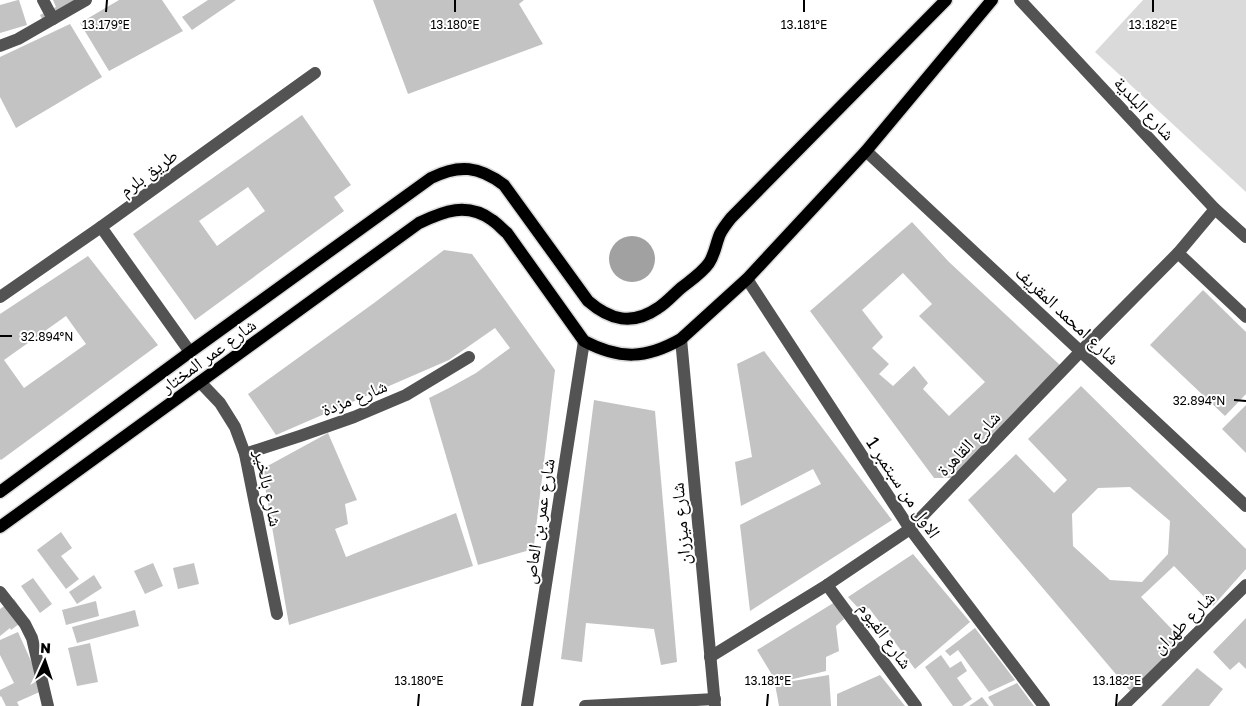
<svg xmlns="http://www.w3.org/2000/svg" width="1246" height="706" viewBox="0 0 1246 706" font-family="'Golos Text','Noto Naskh Arabic',sans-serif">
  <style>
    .green { fill: #dadada }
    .water { fill: #a1a1a1 }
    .building { fill: #c3c3c3; fill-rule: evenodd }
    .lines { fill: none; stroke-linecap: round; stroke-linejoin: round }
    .major-casing { stroke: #dbdbdb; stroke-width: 15 }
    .minor { stroke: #535353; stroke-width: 12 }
    .major { stroke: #000; stroke-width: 12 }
    .ticks { fill: none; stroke: #000; stroke-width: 2 }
    .labels { text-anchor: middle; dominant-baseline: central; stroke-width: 4; stroke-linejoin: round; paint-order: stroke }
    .street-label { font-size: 18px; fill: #000; stroke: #fff }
    .ticks-label { font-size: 12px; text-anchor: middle; fill: #000; stroke: #fff; stroke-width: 4; stroke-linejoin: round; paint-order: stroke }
  </style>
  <rect width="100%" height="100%" fill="#fff"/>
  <polygon class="green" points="1143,0 1246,0 1246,192 1095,52"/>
  <circle class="water" cx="632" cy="259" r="23"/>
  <g class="building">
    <polygon points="18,0 19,0 27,25 0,33 0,5"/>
    <polygon points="53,0 82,0 42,19 40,15 56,7"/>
    <polygon points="119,0 162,0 183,31 109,71 80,23"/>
    <polygon points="208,0 236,0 192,30 182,17"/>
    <polygon points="373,0 524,0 519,4 543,44 408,94"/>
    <polygon points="70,24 102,77 16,128 0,97 0,57"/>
    <path d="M 302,115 L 351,185 L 334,197 L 344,211 L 195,320 L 133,234 ZM 248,187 L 265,211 L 217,246 L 199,221 Z"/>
    <path d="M 912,222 L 949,262 L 1061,366 L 952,478 L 934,478 L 810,311 ZM 903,273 L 932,304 L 919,316 L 985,382 L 949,416 L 923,389 L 928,383 L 914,366 L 893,386 L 879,374 L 889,364 L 872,348 L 883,337 L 862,310 Z"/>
    <polygon points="444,250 472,254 555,370 534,545 530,550 478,565 429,398 449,388 476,373 510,348 495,328 449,360 276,435 248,394 374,303"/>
    <path d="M 88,256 L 158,345 L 1,460 L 0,459 L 0,314 ZM 66,316 L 86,344 L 24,388 L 4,360 Z"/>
    <polygon points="1203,290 1246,332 1246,394 1225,416 1150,345"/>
    <polygon points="764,351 892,520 750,611 740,525 821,484 813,469 741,506 735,462 752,457 737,364"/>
    <path d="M 1081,386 L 1246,549 L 1246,569 L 1213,606 L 1174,566 L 1141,597 L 1186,644 L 1137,699 L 968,500 L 1016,454 L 1054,493 L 1067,480 L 1028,439 ZM 1130,487 L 1170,521 L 1168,554 L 1142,582 L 1110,580 L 1073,546 L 1072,514 L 1098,488 Z"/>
    <polygon points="594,400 655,411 677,662 661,665 654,629 586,623 582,662 561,659"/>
    <polygon points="1246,405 1246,453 1222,429"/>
    <polygon points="328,433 357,500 345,504 348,524 335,529 346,557 456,513 473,566 289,625 262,469"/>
    <polygon points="61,532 72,548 61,556 79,579 66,589 37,550"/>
    <polygon points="913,554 970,622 915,669 869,608 862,612 848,597"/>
    <polygon points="153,563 163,586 145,594 134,571"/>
    <polygon points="194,563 199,584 178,589 173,568"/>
    <polygon points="94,575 102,588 77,604 69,592"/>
    <polygon points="33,578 52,604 40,613 21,586"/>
    <polygon points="14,599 27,618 11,630 10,628 0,636 0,609"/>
    <polygon points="96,601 99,616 66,625 62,610"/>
    <polygon points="835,602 844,619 836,626 839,651 826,657 826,671 777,683 757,650"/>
    <polygon points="135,610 139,626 77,643 72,627"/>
    <polygon points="1246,618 1246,669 1239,662 1230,670 1213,652"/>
    <polygon points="975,628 1015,680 989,692 958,650 950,656 945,651"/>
    <polygon points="18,632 44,690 17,702 19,706 6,706 1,696 0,697 0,690 14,683 0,655 0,640"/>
    <polygon points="90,643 98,682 77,686 68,648"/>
    <polygon points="941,655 950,668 961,661 967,671 957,678 972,699 962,706 953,706 925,667"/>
    <polygon points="1197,668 1223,689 1209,706 1161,706"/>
    <polygon points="829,675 831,706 779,706 775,684"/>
    <polygon points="880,675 905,706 837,706 837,694"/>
    <polygon points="1017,683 1034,706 994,706 988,697"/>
    <polygon points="982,697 989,706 969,706"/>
  </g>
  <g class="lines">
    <g class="major-casing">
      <g id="major">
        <path d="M 0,492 L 190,352 L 431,178 C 459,164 479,166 504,185 L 588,301 C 610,320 632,326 658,308 C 666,303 673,295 681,288 C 691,280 702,273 709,263 C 715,254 716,243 720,234 C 723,228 727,223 731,218 L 946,0"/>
        <path d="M 0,527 L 419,223 C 444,211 467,202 492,220 C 498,224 502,229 507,233 L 584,341 C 620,360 646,359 681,339 L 747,279 L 866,151 L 992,0"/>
      </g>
    </g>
    <g class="minor">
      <polyline points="43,0 53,19"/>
      <polyline points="1020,0 1215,209 1246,237"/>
      <polyline points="0,46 18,39 86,0"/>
      <polyline points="866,151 1246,506"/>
      <polyline points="101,227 190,352"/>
      <polyline points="1178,253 1246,317"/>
      <polyline points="747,279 910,529 1044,706"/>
      <polyline points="0,297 101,227 315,73"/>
      <polyline points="681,339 715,706"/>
      <polyline points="200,382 220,403 235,427 245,454 277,614"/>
      <polyline points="245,454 300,436 354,417 406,395 469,357"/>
      <polyline points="827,585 916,706"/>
      <polyline points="0,592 25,624 32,638 48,706"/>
      <polyline points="710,657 827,585 910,529 1081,351 1178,253 1215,209"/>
      <polyline points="527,706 584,341"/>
      <polyline points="585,706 715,699"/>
      <polyline points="1123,706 1246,585"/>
    </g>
    <use href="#major" class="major"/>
  </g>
  <path class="ticks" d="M 106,12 L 107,0M 455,12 L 455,0M 804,12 L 804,0M 1153,12 L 1153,0M 0,336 L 12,336M 1234,400 L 1246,401M 418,706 L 419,694M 767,706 L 768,694M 1116,706 L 1117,694"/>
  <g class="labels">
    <g class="street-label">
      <text transform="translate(1145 108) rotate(47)">شارع البلدية</text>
      <text transform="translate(148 172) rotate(-36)">طريق بلرم</text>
      <text transform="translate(1068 315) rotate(43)">شارع امحمد المقريف</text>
      <text transform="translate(208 355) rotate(-36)">شارع عمر المختار</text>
      <text transform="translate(354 397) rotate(-22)">شارع مزدة</text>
      <text transform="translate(968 443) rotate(-46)">شارع القاهرة</text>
      <text transform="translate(904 487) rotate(56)">الاول من سبتمبر 1</text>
      <text transform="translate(269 488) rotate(78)">شارع بالخير</text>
      <text transform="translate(538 521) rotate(-81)">شارع عمر بن العاص</text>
      <text transform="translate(680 524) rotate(-95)">شارع ميزران</text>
      <text transform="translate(1183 622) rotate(-45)">شارع طهران</text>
      <text transform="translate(886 635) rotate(54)">شارع الفيوم</text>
    </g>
  </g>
  <g class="ticks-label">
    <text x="106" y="29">13.179°E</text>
    <text x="455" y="29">13.180°E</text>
    <text x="804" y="29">13.181°E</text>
    <text x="1153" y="29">13.182°E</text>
    <text x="47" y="341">32.894°N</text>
    <text x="1199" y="405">32.894°N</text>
    <text x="419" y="685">13.180°E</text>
    <text x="768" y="685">13.181°E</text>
    <text x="1117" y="685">13.182°E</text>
  </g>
  <g transform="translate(45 661) rotate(3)" stroke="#ffffff" stroke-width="4" paint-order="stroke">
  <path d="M0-4L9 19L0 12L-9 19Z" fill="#000000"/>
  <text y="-8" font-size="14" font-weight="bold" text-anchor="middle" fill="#000000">N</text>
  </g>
</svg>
